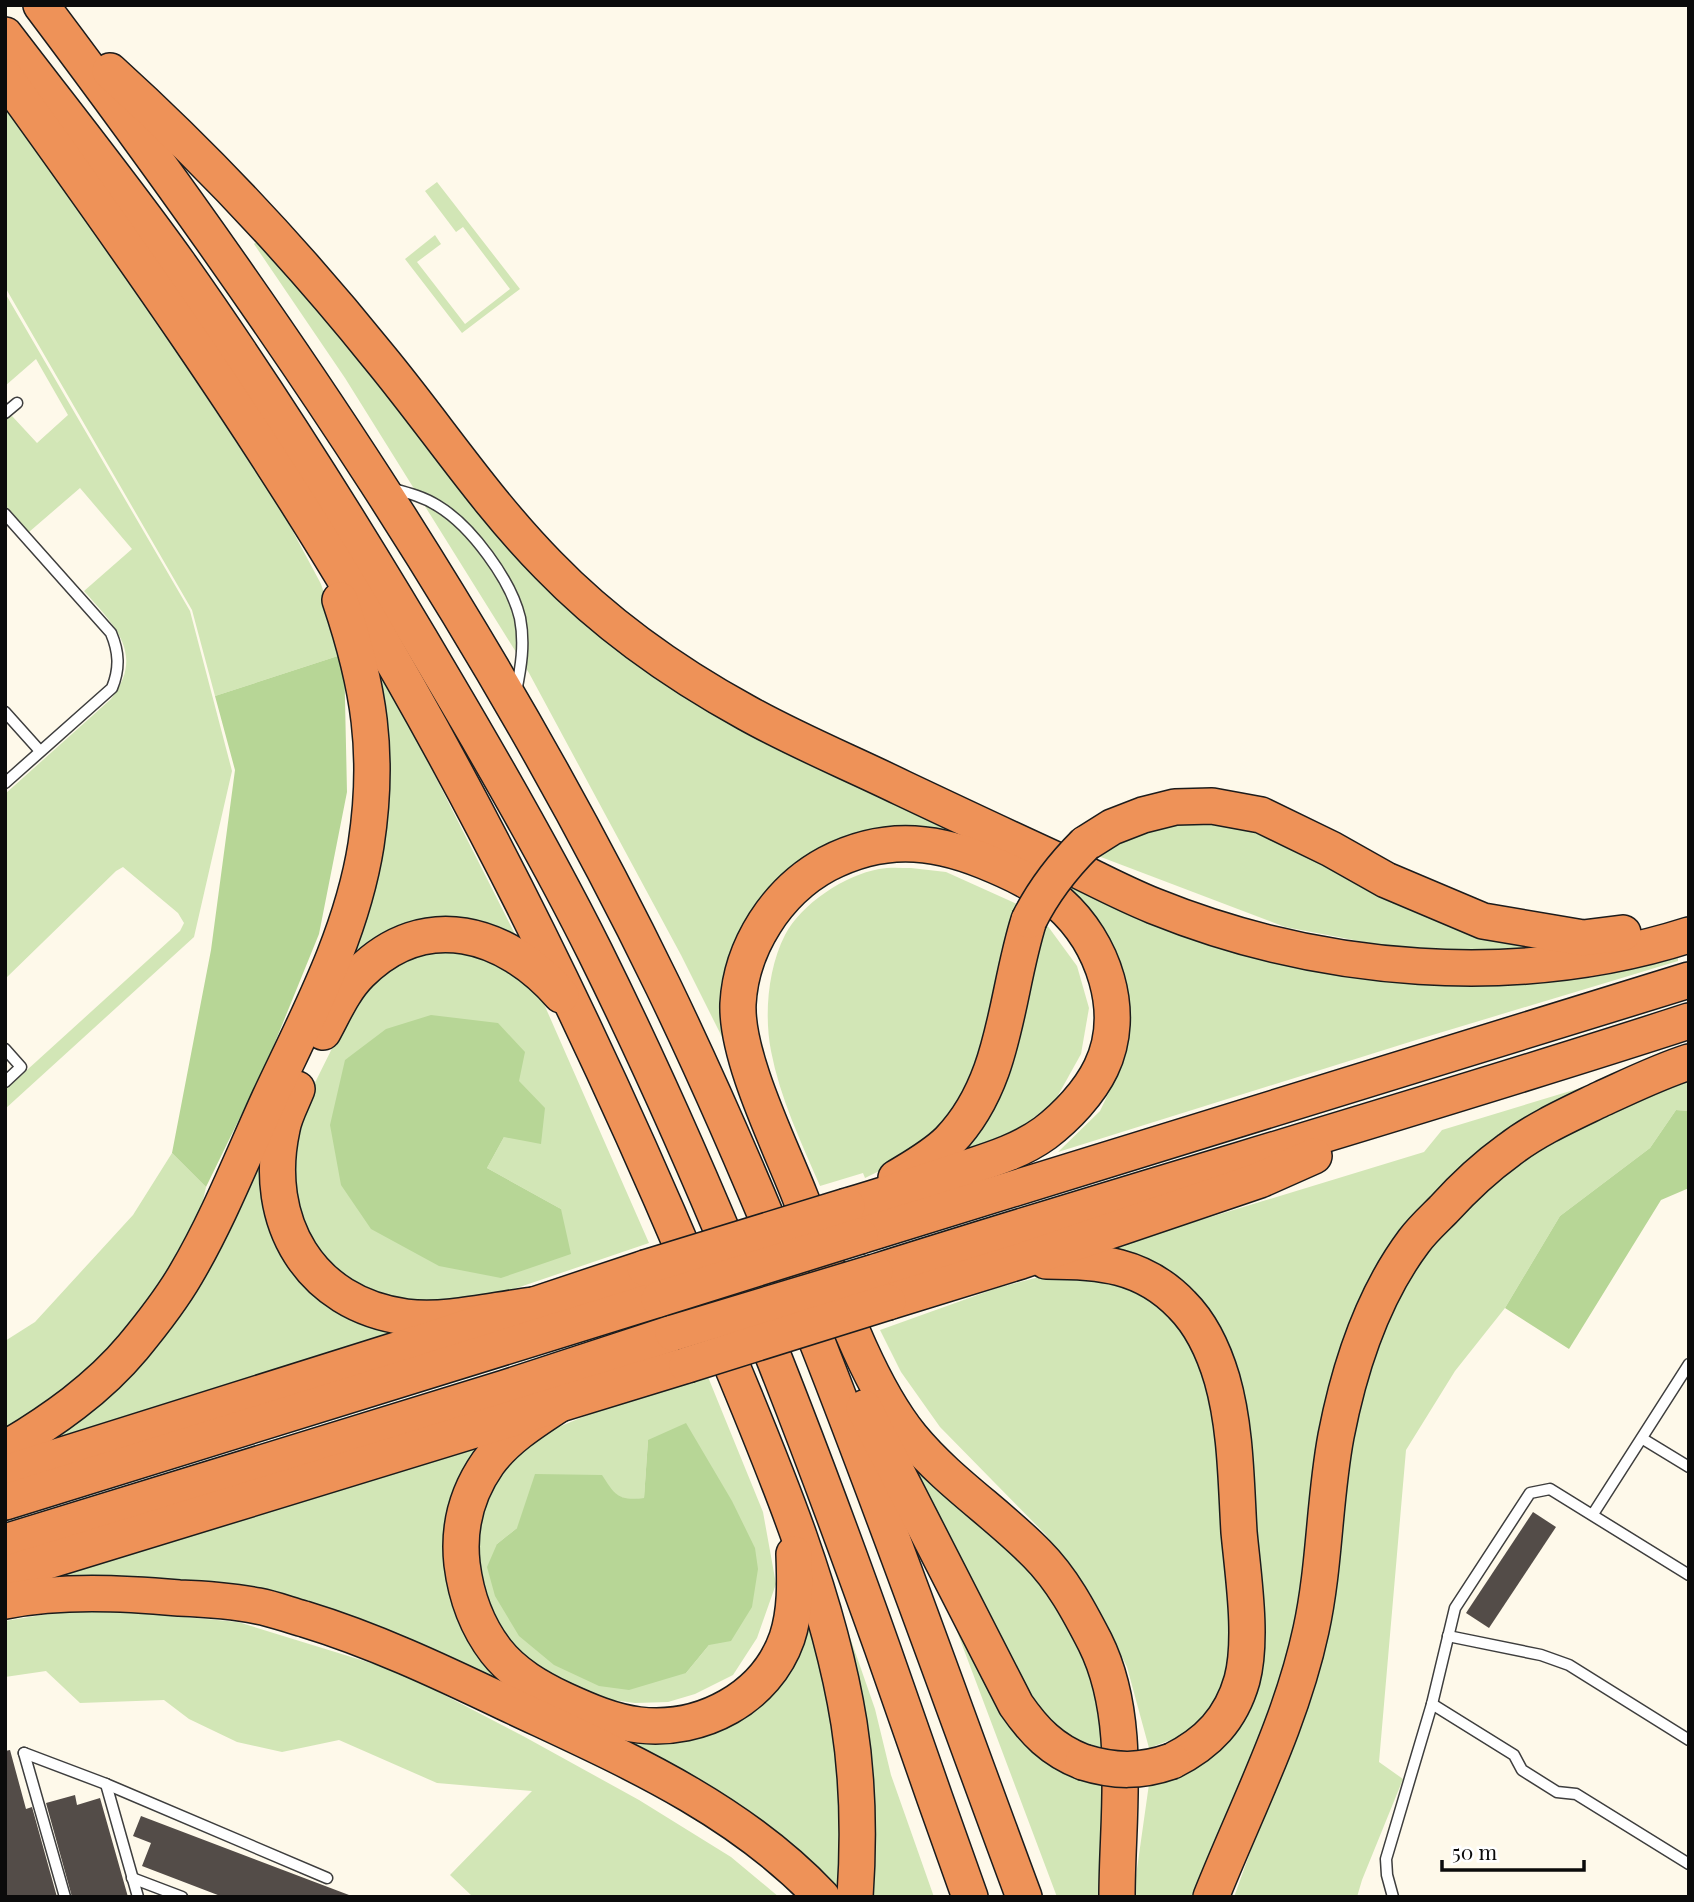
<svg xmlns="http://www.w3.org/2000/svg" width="1694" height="1902" viewBox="0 0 1694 1902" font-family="'Playfair Display',serif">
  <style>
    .green { fill: #d2e6b6; fill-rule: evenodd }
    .forest { fill: #b7d696 }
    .building { fill: #534c48 }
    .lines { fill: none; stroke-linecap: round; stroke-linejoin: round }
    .lane-casing { stroke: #3e3e3e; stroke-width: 13 }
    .highway-casing { stroke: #1c1c1c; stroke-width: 38 }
    .lane { stroke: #fff; stroke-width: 10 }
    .highway { stroke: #ee9258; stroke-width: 35 }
    .highway-bridge-casing { stroke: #1c1c1c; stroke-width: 38; stroke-linecap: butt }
    .highway-bridge { stroke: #ee9258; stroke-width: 35 }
  </style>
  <rect width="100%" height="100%" fill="#fef9ea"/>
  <g class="green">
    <polygon points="5,92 283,513 321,584 344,654 215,696 192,610 5,287"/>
    <polygon points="437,182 520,289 462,333 405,259 435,235 441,244 417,262 465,324 510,289 463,227 456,232 425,191"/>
    <polygon points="259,239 352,347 442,464 541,583 635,663 962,832 918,826 870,829 814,853 776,888 736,1065 681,955 529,673 345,378 254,244"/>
    <path d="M 5,293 L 190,611 L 232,771 L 194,937 L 5,1109 L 5,1090 L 180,931 L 184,923 L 178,913 L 123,867 L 116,871 L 5,979 L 5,794 L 111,699 C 146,654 114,625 84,591 L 132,549 L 80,488 L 29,532 L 5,505 L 5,419 L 12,416 L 37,443 L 68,415 L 36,359 L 5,386 Z"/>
    <polygon points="372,651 524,952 474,929 346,979 280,1110 286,1244 423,1327 36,1445 128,1365 355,923"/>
    <polygon points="1230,816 1581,945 1510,950 1396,948 1285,927 1093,854 1152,822"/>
    <path d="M 911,868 L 946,872 L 1017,904 L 1001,951 L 990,1023 L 974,1077 L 945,1123 L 906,1158 L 865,1178 L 863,1173 L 820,1186 C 801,1142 780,1098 771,1051 C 764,1015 768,968 785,935 C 801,904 845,875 879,869 C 889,867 901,868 911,868 Z"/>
    <polygon points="1071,876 1488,980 1589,978 1678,958 1678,961 1416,1040 1058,1152 1100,1111 1120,1069 1128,1035 1126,990 1063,887"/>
    <polygon points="1047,925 1077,966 1089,1008 1081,1054 1056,1099 1011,1137 938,1164"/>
    <path d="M 444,947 L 478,951 L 521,974 L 544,1004 L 649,1243 L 464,1306 L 379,1301 L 314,1252 L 296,1215 L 293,1127 L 360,992 L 384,969 ZM 545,1108 L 504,1137 L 487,1168 L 561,1209 L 371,1229 Z"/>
    <polygon points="1689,1072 1689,1111 1676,1110 1650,1148 1560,1216 1505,1308 1455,1371 1406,1450 1379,1762 1403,1779 1362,1880 1357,1897 1234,1897 1294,1731 1352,1410 1406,1274 1461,1205 1516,1159"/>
    <polygon points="1620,1076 1386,1263 1301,1613 1263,1744 1199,1897 1133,1897 1149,1784 1235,1723 1237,1402 1141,1258 1112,1247 1424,1152 1442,1130"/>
    <polygon points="172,1153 206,1187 199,1219 146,1307 89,1370 5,1432 5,1341 35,1322 133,1215"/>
    <polygon points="1080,1274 1149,1293 1198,1344 1213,1397 1232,1609 1231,1673 1211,1713 1192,1732 1149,1748 1127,1667 1090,1593 1046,1535 940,1427 901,1372 880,1330 997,1288 1039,1277"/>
    <path d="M 708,1377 L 763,1512 L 776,1584 L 757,1638 L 733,1675 L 695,1694 L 668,1702 L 635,1703 L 605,1699 L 560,1679 L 523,1656 L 495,1620 L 475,1577 L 478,1517 L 502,1471 L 537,1436 L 638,1394 ZM 648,1440 L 709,1645 L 686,1673 L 497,1544 L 517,1528 L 616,1495 L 628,1500 L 644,1498 Z"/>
    <polygon points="885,1414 1029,1564 1069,1618 1094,1686 1107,1749 1064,1737 1042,1718"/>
    <polygon points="491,1438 456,1490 474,1644 682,1737 812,1616 843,1764 844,1897 808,1859 758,1822 683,1775 449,1657 359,1624 39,1578"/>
    <polygon points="926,1549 976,1641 1109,1783 1106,1897 1057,1897"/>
    <polygon points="821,1554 875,1709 891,1775 934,1897 867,1897"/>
    <polygon points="66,1611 131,1612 238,1622 400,1672 523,1736 639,1800 731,1857 779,1897 473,1897 450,1875 532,1791 437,1783 339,1740 282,1752 237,1742 189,1719 164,1700 80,1703 46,1671 5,1677 5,1621"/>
  </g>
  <g class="forest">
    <polygon points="344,654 347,792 319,934 267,1062 206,1187 172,1153 211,950 235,770 215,696"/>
    <polygon points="431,1015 498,1023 525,1052 519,1081 545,1108 541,1144 504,1137 487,1168 561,1209 571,1254 501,1278 439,1266 371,1229 341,1185 330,1125 345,1060 386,1029"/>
    <polygon points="1676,1110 1689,1111 1689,1188 1661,1200 1569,1349 1505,1308 1560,1216 1650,1148"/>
    <path d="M 686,1423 L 732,1501 L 755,1548 L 758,1569 L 752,1607 L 731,1641 L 709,1645 L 686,1673 L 629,1690 L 599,1686 L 554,1665 L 519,1636 L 495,1596 L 487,1567 L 497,1544 L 517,1528 L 535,1474 L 602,1475 C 615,1495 618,1501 644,1498 L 648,1440 Z"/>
  </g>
  <g class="building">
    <polygon points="1533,1512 1556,1527 1489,1628 1466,1613"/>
    <polygon points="10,1750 26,1809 32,1807 57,1897 5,1897 5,1751"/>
    <polygon points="75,1795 77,1805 100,1798 128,1897 72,1897 46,1803"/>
    <polygon points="141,1816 349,1895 349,1897 223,1897 142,1866 151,1843 133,1836"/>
  </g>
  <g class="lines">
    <g class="lane-casing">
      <g id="lane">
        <polyline points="5,413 17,403"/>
        <path d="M 393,489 C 409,493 424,497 438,506 C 471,526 511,580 520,618 C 525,644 521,667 516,692"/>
        <path d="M 5,514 L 111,633 C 119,652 120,668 112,688 L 5,783"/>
        <polyline points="5,712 40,751"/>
        <polyline points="5,1049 21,1067 5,1082"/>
        <polyline points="1643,1439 1689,1467"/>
        <polyline points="1593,1514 1689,1364"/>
        <polyline points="1448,1636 1541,1655 1569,1665 1689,1740"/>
        <polyline points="1432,1704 1514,1755 1522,1770 1557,1792 1576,1794 1689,1864"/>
        <polyline points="24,1753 106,1784 327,1878"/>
        <polyline points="24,1753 65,1897"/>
        <polyline points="106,1784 138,1897"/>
        <polyline points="132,1878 182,1897"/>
        <polyline points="1393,1897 1387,1875 1386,1859 1432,1704 1455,1608 1530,1493 1550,1489 1689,1575"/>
      </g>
    </g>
    <g class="highway-casing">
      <g id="highway">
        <path d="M 41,5 C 274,315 493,636 663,986 C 805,1280 910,1591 1024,1897"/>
        <path d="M 5,35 C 63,111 123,186 178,263 C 274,399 362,540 446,683 C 498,771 549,860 595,952 C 706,1176 798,1411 882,1647 C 911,1730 940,1814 970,1897"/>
        <path d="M 110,71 C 207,159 297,255 379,357 C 436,426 485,501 548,565 C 606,625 674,673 747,713 C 797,741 851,763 902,788 C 957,814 1012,840 1067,865 C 1096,879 1124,894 1154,906 C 1320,973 1517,990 1689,935"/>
        <path d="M 5,77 C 129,249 251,421 359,603 C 495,832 610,1072 712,1318 C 765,1446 827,1586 849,1723 C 858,1780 859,1839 855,1897"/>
        <polyline points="1085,844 1112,827 1143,815 1175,807 1212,806 1261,815 1331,849 1386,880 1483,921 1583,938 1623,933"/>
        <path d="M 323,1032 C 334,1012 343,990 360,973 C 425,908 506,932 561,995"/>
        <path d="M 297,1089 C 292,1102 284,1116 282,1129 C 262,1221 309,1304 406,1317 C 447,1322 492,1310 533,1305"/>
        <path d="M 896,1178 C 914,1167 934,1156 949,1141 C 1007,1081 1005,995 1029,920"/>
        <path d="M 847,1206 C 884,1195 921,1183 957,1171 C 987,1161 1019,1152 1045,1133 C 1066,1117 1089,1093 1101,1068 C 1128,1012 1103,942 1059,903 C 1037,884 1011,872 984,861 C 930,839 881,836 827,864 C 777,891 741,947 738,1004 C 736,1057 779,1143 799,1194 C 829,1269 861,1375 911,1437 C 948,1482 997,1513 1037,1554 C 1062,1579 1079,1611 1095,1642 C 1133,1718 1117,1814 1117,1897"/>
        <polyline points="860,1236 1689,980"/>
        <path d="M 1046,1261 C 1099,1261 1143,1264 1182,1305 C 1202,1325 1214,1352 1222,1379 C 1236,1428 1236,1482 1239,1532 C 1243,1575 1253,1639 1242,1680 C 1231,1719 1208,1743 1172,1761"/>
        <path d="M 875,1272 C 1146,1186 1419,1109 1689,1021"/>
        <polyline points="888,1302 1021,1261 1260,1180 1314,1156"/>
        <path d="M 561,1403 C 535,1420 506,1438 488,1463 C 467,1493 458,1528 462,1564 C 466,1596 476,1625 496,1651 C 514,1674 539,1688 564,1700 C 588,1711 613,1722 639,1725 C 702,1732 766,1698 787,1638 C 796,1611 795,1582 794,1554"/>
        <path d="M 864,1408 L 1016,1705 C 1034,1731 1052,1750 1083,1762"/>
        <path d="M 5,1449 C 52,1421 98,1389 133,1347 C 152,1324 171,1300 186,1274 C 219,1218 243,1156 270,1097 C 308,1016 352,934 366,845 C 380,754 369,686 340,600"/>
        <polyline points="5,1473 441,1336 645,1268"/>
        <polyline points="5,1502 659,1299"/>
        <polyline points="5,1542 505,1388 673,1333"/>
        <polyline points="5,1574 687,1365"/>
        <path d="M 5,1601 C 62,1590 122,1593 179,1598 C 205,1599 233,1601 258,1606 C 274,1609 289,1615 304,1619 C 373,1640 439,1671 504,1702 C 618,1756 734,1804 822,1897"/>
        <path d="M 1211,1897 C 1246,1809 1291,1723 1311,1630 C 1325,1566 1324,1500 1336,1436 C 1349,1369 1372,1297 1414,1241 C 1422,1230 1433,1220 1443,1210 C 1463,1188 1484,1168 1509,1150 C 1536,1129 1570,1114 1601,1099 C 1630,1086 1658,1072 1689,1062"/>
      </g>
    </g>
    <use href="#lane" class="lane"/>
    <use href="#highway" class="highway"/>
    <g class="highway-bridge-casing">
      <g id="highway-bridge">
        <path d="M 1029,920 C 1044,890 1061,868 1085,844"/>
        <polyline points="645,1268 847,1206"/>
        <polyline points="659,1299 860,1236"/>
        <polyline points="673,1333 875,1272"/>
        <polyline points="687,1365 888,1302"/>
        <path d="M 1083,1762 C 1115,1772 1141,1772 1172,1761"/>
      </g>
    </g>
    <use href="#highway-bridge" class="highway-bridge"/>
  </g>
  <rect width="1694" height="1902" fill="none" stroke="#0b0b0b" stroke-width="14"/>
  <path d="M1442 1860v10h142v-10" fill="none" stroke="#0b0b0b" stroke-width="3.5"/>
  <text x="1452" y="1860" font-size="21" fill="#0b0b0b" stroke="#ffffff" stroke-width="5" paint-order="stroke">50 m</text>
</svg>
